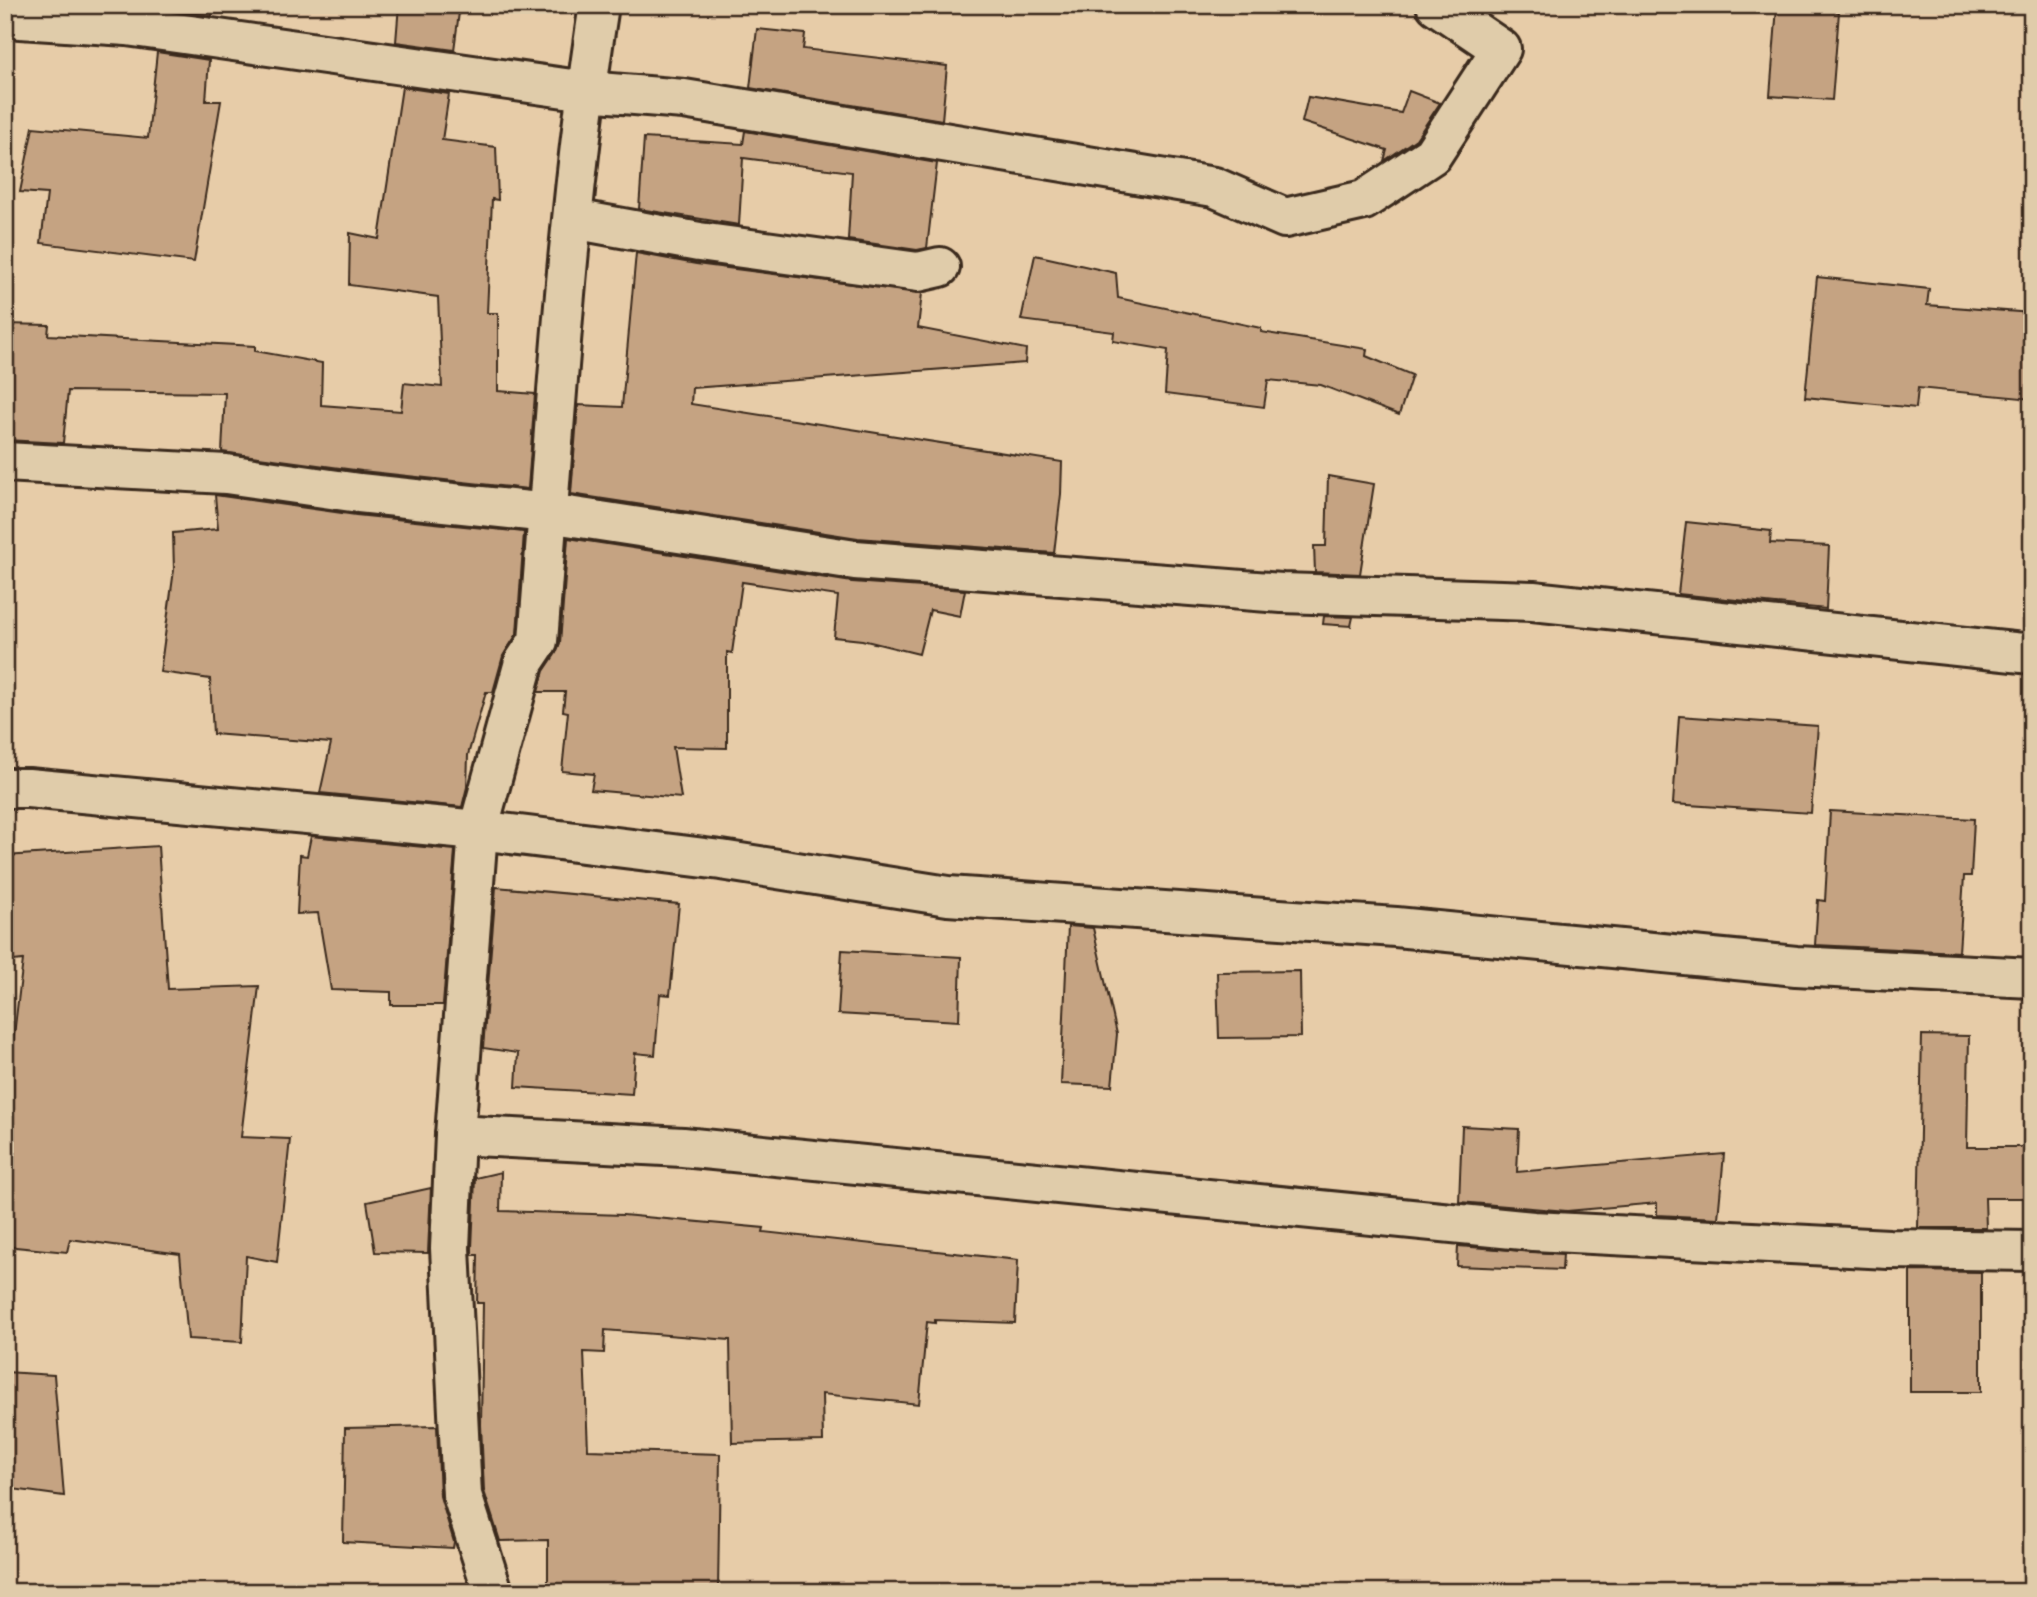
<svg xmlns="http://www.w3.org/2000/svg" width="2037" height="1597" viewBox="0 0 2037 1597" font-family="Mynerve,sans-serif">
  <style>
    .building { fill: #c5a382; stroke: #3b2a1e; stroke-width: 2 }
    .lines { fill: none; stroke-linecap: round; stroke-linejoin: round }
    .minor-casing { stroke: #3b2a1e; stroke-width: 44 }
    .minor { stroke: #e0ccaa; stroke-width: 38 }
  </style>
  <rect width="100%" height="100%" fill="#e7cca8"/>
  <filter id="ink" filterUnits="userSpaceOnUse"><feTurbulence type="fractalNoise" baseFrequency=".0143" numOctaves="2"/><feDisplacementMap in="SourceGraphic" scale="14" xChannelSelector="R" yChannelSelector="G"/><feConvolveMatrix kernelMatrix="1 2 1 2 8 2 1 2 1" color-interpolation-filters="sRGB"/></filter>
  <g filter="url(#ink)">
    <g class="building">
      <polygon points="162,5 212,5 212,16 162,9"/>
      <polygon points="399,5 460,5 454,50 396,42"/>
      <polygon points="1777,7 1839,12 1832,100 1770,96"/>
      <polygon points="757,29 805,34 803,49 947,66 942,120 750,88"/>
      <polygon points="157,52 209,60 206,101 221,101 194,262 41,243 47,194 20,192 33,127 148,138"/>
      <polygon points="402,87 449,94 442,140 496,147 498,200 492,199 487,313 498,313 498,391 535,394 528,489 362,471 222,452 225,393 68,391 63,443 5,440 5,324 49,325 48,335 255,346 255,351 322,363 321,405 401,411 404,383 442,387 438,297 349,285 350,233 379,239"/>
      <polygon points="1409,91 1440,103 1416,139 1384,161 1387,150 1302,122 1308,97 1401,113"/>
      <polygon points="745,131 937,163 927,248 917,250 848,240 852,172 743,158 739,225 639,209 644,138 743,144"/>
      <polygon points="636,253 696,264 922,293 918,328 1026,349 1025,363 692,388 691,404 1062,462 1061,494 1054,553 858,538 571,494 578,405 622,407"/>
      <polygon points="1035,255 1116,273 1118,298 1261,328 1261,332 1367,349 1366,356 1412,375 1399,415 1321,385 1268,380 1264,407 1165,394 1168,350 1113,341 1114,332 1021,320"/>
      <polygon points="1817,277 1929,289 1927,305 2032,313 2032,399 1918,388 1916,408 1805,397"/>
      <polygon points="1328,476 1374,484 1360,574 1315,572 1314,546 1326,546"/>
      <polygon points="215,495 356,515 524,532 517,634 503,656 493,692 486,692 468,755 467,787 462,807 320,793 331,743 213,734 210,679 160,672 174,570 173,533 218,529"/>
      <polygon points="1686,522 1771,531 1770,543 1829,546 1826,609 1678,594"/>
      <polygon points="568,538 852,582 965,590 960,616 930,610 919,654 862,640 834,637 838,596 742,582 732,653 727,652 727,748 673,747 681,798 591,790 594,774 562,771 568,712 563,711 565,692 538,692 544,671 556,653 560,643"/>
      <polygon points="1324,616 1353,617 1351,626 1323,624"/>
      <polygon points="1679,716 1818,726 1811,813 1673,804"/>
      <polygon points="1830,811 1974,819 1971,876 1964,876 1959,952 1815,945 1818,900 1825,901"/>
      <polygon points="311,836 455,850 443,1005 391,1005 391,992 331,990 318,913 297,914 300,855 307,856"/>
      <polygon points="158,846 168,989 259,986 241,1137 290,1139 277,1262 246,1256 242,1342 188,1339 180,1254 70,1239 67,1252 5,1246 5,1109 23,960 5,962 5,856"/>
      <polygon points="496,887 679,904 670,995 660,994 655,1055 635,1053 632,1094 516,1087 518,1053 483,1048"/>
      <polygon points="1068,926 1093,928 1117,1034 1112,1086 1061,1084"/>
      <polygon points="842,950 961,957 959,1021 838,1014"/>
      <polygon points="1300,971 1301,1037 1219,1038 1217,972"/>
      <polygon points="1922,1035 1969,1036 1967,1147 2032,1147 2032,1198 1985,1198 1986,1228 1918,1228"/>
      <polygon points="1462,1126 1519,1129 1517,1172 1724,1154 1718,1218 1657,1215 1657,1203 1567,1211 1459,1202"/>
      <polygon points="501,1172 500,1211 623,1215 764,1228 763,1232 1018,1260 1015,1323 935,1320 935,1323 927,1322 919,1404 822,1394 823,1441 732,1443 730,1340 605,1330 604,1353 584,1352 588,1450 720,1454 718,1592 548,1592 548,1540 500,1541 484,1491 481,1425 483,1303 477,1303 478,1255 472,1255 472,1248 475,1178"/>
      <polygon points="431,1188 428,1253 375,1252 367,1202"/>
      <polygon points="1458,1246 1563,1254 1562,1270 1457,1266"/>
      <polygon points="1910,1271 1981,1272 1981,1392 1910,1392"/>
      <polygon points="5,1372 54,1375 64,1496 5,1488"/>
      <polygon points="437,1426 440,1496 454,1542 453,1548 343,1542 345,1428"/>
    </g>
    <g class="lines">
      <g class="minor-casing">
        <g id="minor">
          <polyline points="5,18 127,26 586,91 684,99 1214,187 1285,218 1364,200 1432,155 1501,49 1436,5"/>
          <polyline points="573,219 699,242 918,272 940,267"/>
          <polyline points="5,462 226,474 359,493 548,513 855,560 1282,593 1533,601 2032,654"/>
          <polyline points="5,788 28,788 478,830 721,860 948,896 1396,927 1796,966 2032,978"/>
          <polyline points="455,1135 683,1147 1533,1231 1889,1249 2032,1251"/>
          <path d="M 493,1592 L 462,1495 L 450,1248 L 455,1135 L 478,830 L 524,662 L 538,641 C 555,429 566,216 599,5"/>
        </g>
      </g>
      <use href="#minor" class="minor"/>
    </g>
  </g>
  <rect width="2037" height="1597" fill="none" stroke="#e0ccaa" stroke-width="28"/>
  <rect x="14" y="14" width="2009" height="1569" fill="none" stroke="#3b2a1e" stroke-width="2.5" filter="url(#ink)"/>
</svg>
